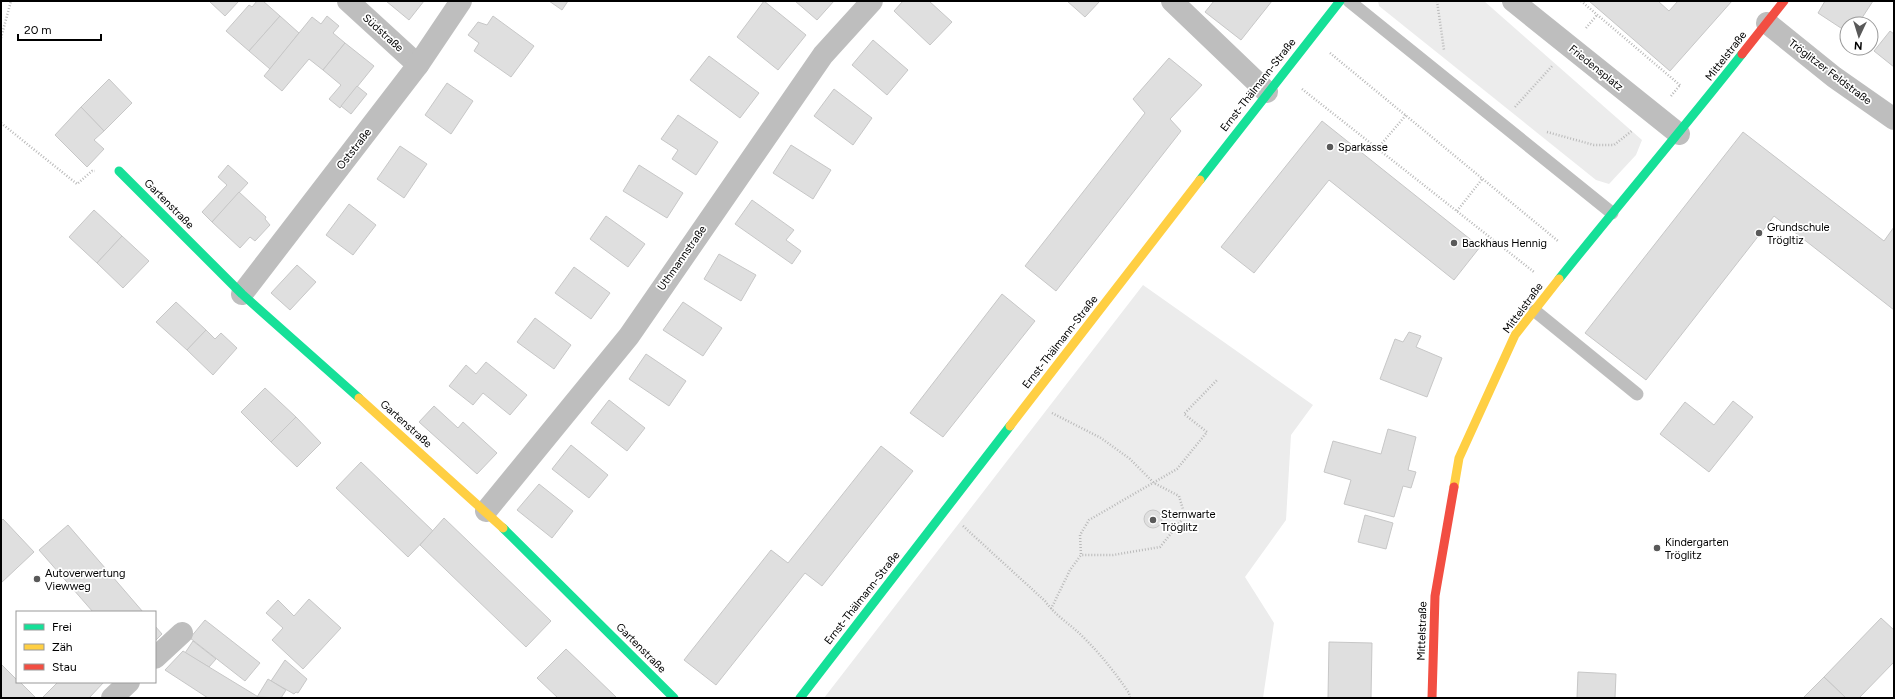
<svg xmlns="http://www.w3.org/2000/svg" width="1895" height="699" viewBox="0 0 1895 699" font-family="Figtree,sans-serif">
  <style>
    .green { fill: #ececec }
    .building { fill: #dfdfdf; stroke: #c7c7c7 }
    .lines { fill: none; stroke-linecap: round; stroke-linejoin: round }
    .path { stroke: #b9b9b9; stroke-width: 2.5; stroke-dasharray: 1 2; stroke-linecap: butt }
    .lane { stroke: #bebebe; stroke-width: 13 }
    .street { stroke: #bebebe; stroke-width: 22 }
    .fast { stroke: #16e098; stroke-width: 9 }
    .slow { stroke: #ffcf43; stroke-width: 9 }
    .jam { stroke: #f24e42; stroke-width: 9 }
    .poi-dot { fill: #595959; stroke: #fff; stroke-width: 1.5 }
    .labels { text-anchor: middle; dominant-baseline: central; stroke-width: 3.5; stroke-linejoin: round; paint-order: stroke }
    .street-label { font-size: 11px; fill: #000; stroke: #fff }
    .poi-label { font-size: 11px; fill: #000; stroke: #fff; text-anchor: start }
  </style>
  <rect width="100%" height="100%" fill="#fff"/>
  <g class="green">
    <polygon points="1378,1 1484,1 1642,140 1636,155 1609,184 1596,180 1379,6"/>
    <polygon points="1143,285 1313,405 1291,435 1286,520 1245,577 1274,623 1263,698 824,698"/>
  </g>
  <g class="building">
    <polygon points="209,1 239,1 225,16"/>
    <polygon points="257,1 263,1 280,16 249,51 226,31 249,5 252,7"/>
    <polygon points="386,1 424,1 409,20"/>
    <polygon points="549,1 568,1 562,10"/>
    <polygon points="764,1 806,35 778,70 737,37"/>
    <polygon points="795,1 834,1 817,20"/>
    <polygon points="903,1 929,1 952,22 930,45 894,11"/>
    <polygon points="1067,1 1100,1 1085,17"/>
    <polygon points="1214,1 1272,1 1241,40 1205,12"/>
    <polygon points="1589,1 1658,1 1669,11 1678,1 1732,1 1670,71"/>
    <polygon points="1825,1 1873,1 1858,24 1847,24 1847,32 1818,13"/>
    <polygon points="280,16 299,33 270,69 249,51"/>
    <polygon points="327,16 339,26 333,33 345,43 323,70 309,59 282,91 264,76 312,17 321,24"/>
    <polygon points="493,16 534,46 511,77 474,51 479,43 468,35 478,22 487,25"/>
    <polygon points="1890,31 1894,34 1894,67 1874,51"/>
    <polygon points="873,40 908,70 887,95 852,65"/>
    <polygon points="345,43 374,66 340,108 329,99 341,85 323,70"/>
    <polygon points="709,56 759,93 740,118 690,80"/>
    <polygon points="1169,58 1202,85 1170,119 1181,131 1056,291 1025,266 1145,113 1133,99"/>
    <polygon points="109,79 132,103 104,131 81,107"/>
    <polygon points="447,83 473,101 451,134 425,115"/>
    <polygon points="357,86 367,94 351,114 341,106"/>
    <polygon points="834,89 872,118 853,145 814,116"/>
    <polygon points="81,107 104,131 94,140 104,149 87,167 55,135"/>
    <polygon points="678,115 718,142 696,175 672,159 678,150 661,139"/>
    <polygon points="1322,121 1480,247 1454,280 1329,180 1254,273 1221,247"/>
    <polygon points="1743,132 1884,241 1894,227 1894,310 1774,216 1646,380 1585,333"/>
    <polygon points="791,145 831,170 813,199 773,173"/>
    <polygon points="400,146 427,164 404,198 377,179"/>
    <polygon points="228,165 248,183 212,222 202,212 227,185 218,177"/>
    <polygon points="639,165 683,193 667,218 623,191"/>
    <polygon points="239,192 266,217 265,219 270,225 255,241 250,237 240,248 212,222"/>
    <polygon points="752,200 794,230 786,240 801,251 792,264 735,224"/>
    <polygon points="349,204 376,225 353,255 326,235"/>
    <polygon points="94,210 122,236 97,263 69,237"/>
    <polygon points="606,216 645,244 628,267 590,239"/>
    <polygon points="122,236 149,261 123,288 97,263"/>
    <polygon points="719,254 756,275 741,301 704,279"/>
    <polygon points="297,265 316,282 290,310 271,293"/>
    <polygon points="574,267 610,293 591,319 555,293"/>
    <polygon points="1002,294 1035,321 943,437 910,413"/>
    <polygon points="176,302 206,330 187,350 156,322"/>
    <polygon points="683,302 722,328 703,356 663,330"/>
    <polygon points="535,318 571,345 554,369 517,342"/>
    <polygon points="206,330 215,339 221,333 237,348 213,375 187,350"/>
    <polygon points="1409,332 1421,336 1416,347 1442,358 1427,397 1380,379 1395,339 1403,342"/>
    <polygon points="646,354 686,381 669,406 629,379"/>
    <polygon points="486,362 527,395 510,415 483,393 473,405 449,386 466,365 476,374"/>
    <polygon points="265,388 296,417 271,442 241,412"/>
    <polygon points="609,400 645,428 627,451 591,423"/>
    <polygon points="1733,401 1753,417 1709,472 1660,434 1685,402 1714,425"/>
    <polygon points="434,406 458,428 463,422 497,453 477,474 419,422"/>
    <polygon points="296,417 321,443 297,467 271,442"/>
    <polygon points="1388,429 1416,437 1408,470 1416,472 1411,488 1403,486 1394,517 1344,504 1351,480 1324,472 1333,441 1381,454"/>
    <polygon points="571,445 608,475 589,498 552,469"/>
    <polygon points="881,446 913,471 822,586 805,573 716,685 684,660 771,550 788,563"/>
    <polygon points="361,462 433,531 408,557 336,488"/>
    <polygon points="539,484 573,511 552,538 517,510"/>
    <circle cx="1153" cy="519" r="9"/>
    <polygon points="1365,515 1393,523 1386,549 1358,542"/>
    <polygon points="444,518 551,621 526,647 420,545"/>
    <polygon points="3,519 34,552 1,583 1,521"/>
    <polygon points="68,525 143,612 93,612 39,550"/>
    <polygon points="309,599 341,628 303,669 272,640 283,628 266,613 278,600 294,616"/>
    <polygon points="1881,618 1894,630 1894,662 1859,698 1846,698 1824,677"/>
    <polygon points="205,620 260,663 245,681 190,638"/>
    <polygon points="155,626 162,634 155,641"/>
    <polygon points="193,641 216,659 209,667 185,653"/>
    <polygon points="1329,642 1372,643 1371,698 1328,698"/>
    <polygon points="566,649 588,670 617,698 558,698 537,678"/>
    <polygon points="183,651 209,667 260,698 208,698 165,670"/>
    <polygon points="285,660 307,679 298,693 296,692 294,694 271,681"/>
    <polygon points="1,664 17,680 17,682 20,682 36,698 1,698"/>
    <polygon points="1578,672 1616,674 1615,698 1577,698"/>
    <polygon points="1824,677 1846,698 1803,698"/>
    <polygon points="268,679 286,690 281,698 257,697"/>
    <polygon points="58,682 104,682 89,698 42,698"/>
  </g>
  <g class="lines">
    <g class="path">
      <polyline points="1437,1 1444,50"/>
      <polyline points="1581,1 1681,86"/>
      <polyline points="1586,28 1597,15"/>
      <polyline points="1,38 11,1"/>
      <polyline points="1330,53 1558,241"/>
      <polyline points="1302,89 1534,272"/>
      <polyline points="1671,96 1680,85"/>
      <polyline points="1515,107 1553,65"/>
      <polyline points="1,123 77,184 92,171 95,171"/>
      <polyline points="1547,132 1594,145 1614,145 1633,130"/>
      <polyline points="1378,148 1406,115"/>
      <polyline points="1457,211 1483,178"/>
      <polyline points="1052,413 1101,438 1130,459 1154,483 1179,496 1185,516 1160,547 1113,555 1081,555"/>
      <path d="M 963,526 L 1045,601 C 1054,614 1068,623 1079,633 C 1098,651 1114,671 1129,693 L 1130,698"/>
      <polyline points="1051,609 1070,570 1081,555 1080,535 1089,520 1177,469 1207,432 1184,414 1218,379"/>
    </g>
    <g class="lane">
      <polyline points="1349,1 1612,213"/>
      <polyline points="1535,311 1637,394"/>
    </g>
    <g class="street">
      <polyline points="348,1 418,65"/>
      <polyline points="1172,1 1267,92"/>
      <polyline points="1513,1 1679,134"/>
      <polyline points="1767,23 1834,77 1894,119"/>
      <polyline points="242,294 418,65 461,1"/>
      <polyline points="486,511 629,336 823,55 872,1"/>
      <polyline points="155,658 182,633"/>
      <polyline points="112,698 129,682"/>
    </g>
    <g class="fast">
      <polyline points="119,171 242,294 359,398"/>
      <polyline points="1200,180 1340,1"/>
      <path d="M 1559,279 C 1619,204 1682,130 1742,54"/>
      <polyline points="503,528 674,698"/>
      <polyline points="800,698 1010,426"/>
    </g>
    <g class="slow">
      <polyline points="359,398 503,528"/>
      <polyline points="1010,426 1200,180"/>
      <polyline points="1454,487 1459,458 1515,335 1559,279"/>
    </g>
    <g class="jam">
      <polyline points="1742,54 1784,1"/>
      <polyline points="1432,698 1435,596 1454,487"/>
    </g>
  </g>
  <g class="poi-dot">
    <circle cx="1330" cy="147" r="4"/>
    <circle cx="1759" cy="233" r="4"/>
    <circle cx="1454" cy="243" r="4"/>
    <circle cx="1153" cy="520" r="4"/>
    <circle cx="1657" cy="548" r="4"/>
    <circle cx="37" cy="579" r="4"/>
  </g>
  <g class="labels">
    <g class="street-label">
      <text transform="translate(383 33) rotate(42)">Südstraße</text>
      <text transform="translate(1726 56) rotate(-52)">Mittelstraße</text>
      <text transform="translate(1596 68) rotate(39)">Friedensplatz</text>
      <text transform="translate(1830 72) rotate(37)">Tröglitzer Feldstraße</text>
      <text transform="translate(1258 85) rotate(-52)">Ernst-Thälmann-Straße</text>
      <text transform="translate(354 149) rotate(-52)">Oststraße</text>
      <text transform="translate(169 204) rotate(45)">Gartenstraße</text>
      <text transform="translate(682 258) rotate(-55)">Uthmannstraße</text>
      <text transform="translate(1523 308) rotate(-54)">Mittelstraße</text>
      <text transform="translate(1060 342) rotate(-52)">Ernst-Thälmann-Straße</text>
      <text transform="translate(406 424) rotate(42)">Gartenstraße</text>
      <text transform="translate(862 598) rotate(-52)">Ernst-Thälmann-Straße</text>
      <text transform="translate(1422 631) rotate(-88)">Mittelstraße</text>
      <text transform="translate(641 648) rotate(45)">Gartenstraße</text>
    </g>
    <g class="poi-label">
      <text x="1338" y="147">Sparkasse</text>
      <text x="1767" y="227">Grundschule<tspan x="1767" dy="13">Trögltiz</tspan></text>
      <text x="1462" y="243">Backhaus Hennig</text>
      <text x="1161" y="514">Sternwarte<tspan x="1161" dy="13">Tröglitz</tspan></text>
      <text x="1665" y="542">Kindergarten<tspan x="1665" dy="13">Tröglitz</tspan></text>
      <text x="45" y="573">Autoverwertung<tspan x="45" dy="13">Viewweg</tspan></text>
    </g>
  </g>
  <rect width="1895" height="699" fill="none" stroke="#000000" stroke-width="4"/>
  <rect x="16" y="611" width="140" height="72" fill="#ffffff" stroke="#999999"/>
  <rect x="24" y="624" width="20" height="6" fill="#16e098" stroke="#999999"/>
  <text x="52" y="631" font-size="12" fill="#000000">Frei</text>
  <rect x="24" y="644" width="20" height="6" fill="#ffcf43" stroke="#999999"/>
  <text x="52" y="651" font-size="12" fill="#000000">Zäh</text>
  <rect x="24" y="664" width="20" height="6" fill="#f24e42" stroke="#999999"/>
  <text x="52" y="671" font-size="12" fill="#000000">Stau</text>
  <g transform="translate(1859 36) rotate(184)"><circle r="19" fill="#ffffff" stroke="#999999"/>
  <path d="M0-3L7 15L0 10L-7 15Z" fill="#595959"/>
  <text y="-6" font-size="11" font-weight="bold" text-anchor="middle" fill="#000000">N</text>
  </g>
  <path d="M18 34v6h83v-6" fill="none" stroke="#000000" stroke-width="2"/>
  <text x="24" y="34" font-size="12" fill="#000000" stroke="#ffffff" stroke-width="3" paint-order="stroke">20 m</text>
</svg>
